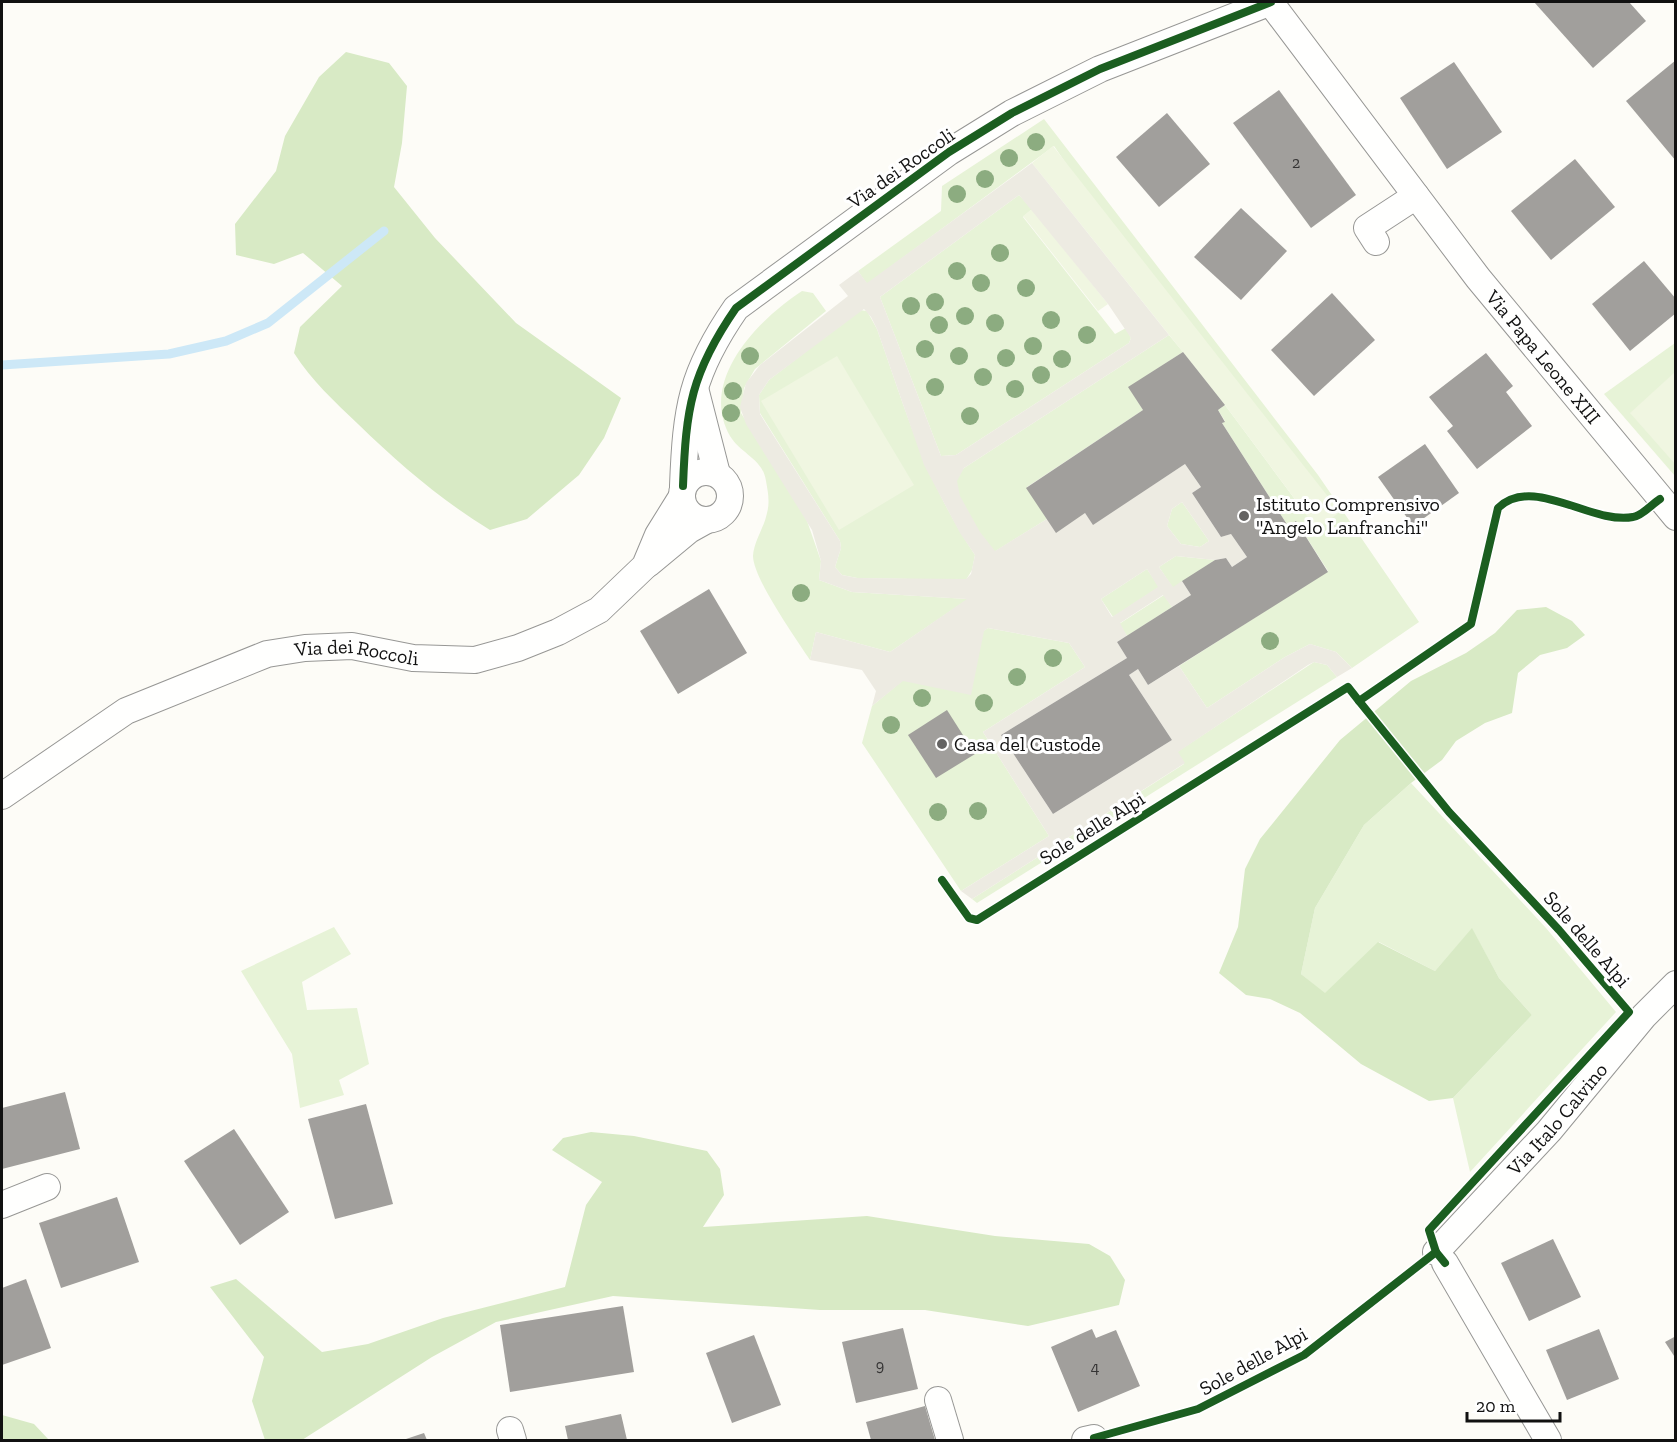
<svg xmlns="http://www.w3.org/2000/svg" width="1677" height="1442" viewBox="0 0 1677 1442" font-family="'Zilla Slab',serif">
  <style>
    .green { fill: #e7f3d7 }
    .forest { fill: #d8eac5 }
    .pitch { fill: #f0f6e1 }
    .plaza { fill: #edebe2; fill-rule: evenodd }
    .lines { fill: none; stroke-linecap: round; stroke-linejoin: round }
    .stream { stroke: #cde8f7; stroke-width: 9 }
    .building { fill: #a19f9c }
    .minor-casing { stroke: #979795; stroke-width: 28 }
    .minor { stroke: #fffffe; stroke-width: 26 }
    .cycleway-casing { stroke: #fff; stroke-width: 11 }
    .cycleway { stroke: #1b5e20; stroke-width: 8 }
    .tree { fill: #8cac80 }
    .poi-dot { fill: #646362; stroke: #fff; stroke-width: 2 }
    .labels { text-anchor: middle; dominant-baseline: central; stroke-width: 6; stroke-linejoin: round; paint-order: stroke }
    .number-label { font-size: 16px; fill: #353434 }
    .street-label { font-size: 20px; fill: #111; stroke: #fff }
    .poi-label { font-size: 20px; fill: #111; stroke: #fff; text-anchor: start }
  </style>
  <rect width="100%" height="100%" fill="#fdfcf7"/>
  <g class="green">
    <polygon points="1044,119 1318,475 1419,622 1352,668 1336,652 1310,644 1285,657 1207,708 1179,666 1328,571 1296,521 1288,526 1222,423 1225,421 1218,410 1225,405 1317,529 1054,146 867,284 858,271 941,211 942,186"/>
    <polygon points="1019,195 1032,209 1023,217 1115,334 1126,328 1131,338 1129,343 956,455 941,456 880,297"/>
    <path d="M 802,291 L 813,293 L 826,311 L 755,369 L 744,388 L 741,413 L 806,518 L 821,561 L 819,580 L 852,592 L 968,599 L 890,652 L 816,632 L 810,660 C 796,639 753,578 753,556 C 754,541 764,528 767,513 C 770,502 768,492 766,481 C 763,459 741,454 730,436 C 698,380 759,319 802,291 Z"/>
    <path d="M 860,310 L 867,311 L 877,329 C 906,411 926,482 975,555 L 972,570 L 966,580 L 857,578 L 842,575 L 835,567 L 841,548 L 840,541 L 760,413 L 759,395 L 769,380 Z"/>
    <path d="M 1169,335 L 1183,352 L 1129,387 L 1143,410 L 1027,487 L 1047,519 L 994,552 C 982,538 962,507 957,490 C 955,481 958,474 964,468 Z"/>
    <polygon points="1675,343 1675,476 1604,394"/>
    <polygon points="1182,502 1209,541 1200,547 1181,544 1167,526 1172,509"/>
    <polygon points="1176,556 1215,560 1173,588 1159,567"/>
    <polygon points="1147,569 1159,587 1113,617 1101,599"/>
    <polygon points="1164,595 1172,607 1127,636 1119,624"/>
    <polygon points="988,628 1069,643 1085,667 983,732 1049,836 961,891 862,743 872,706 902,681"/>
    <polygon points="1314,662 1327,665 1337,677 977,903 972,899 1184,764 1177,752"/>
    <polygon points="1411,783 1546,928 1616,1012 1470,1172 1453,1098 1532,1015 1499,978 1472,929 1435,971 1379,942 1325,994 1301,974 1315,908 1364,825"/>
    <polygon points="334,927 351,954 302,982 307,1010 357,1008 369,1064 339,1080 344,1095 300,1108 292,1054 241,971"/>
  </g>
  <g class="forest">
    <path d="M 346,52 L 389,63 L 407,86 L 402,143 L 394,187 L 435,238 L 516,323 L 621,398 L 604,438 L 579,475 L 527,519 L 490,530 C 441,500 399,464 358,424 C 334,401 312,381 294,353 L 300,327 L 342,286 L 303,253 L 274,264 L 236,255 L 235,224 L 276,171 L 285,136 L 319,77 Z"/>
    <polygon points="1546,607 1572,621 1585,635 1567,648 1540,655 1518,673 1512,713 1485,723 1456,741 1442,760 1411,783 1364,825 1315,908 1301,974 1325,993 1378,942 1435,971 1472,928 1499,978 1532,1015 1453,1098 1429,1101 1361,1064 1300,1013 1270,999 1246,995 1219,973 1238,927 1245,869 1260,839 1340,740 1411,681 1466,653 1495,633 1517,610"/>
    <polygon points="591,1132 634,1136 707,1151 720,1169 724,1195 703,1227 867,1216 995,1236 1089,1244 1110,1256 1125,1280 1119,1305 1028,1326 925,1310 820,1310 613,1296 496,1322 432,1357 302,1440 265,1440 252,1401 264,1357 210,1287 236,1279 322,1352 368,1344 443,1318 565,1287 586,1205 602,1182 552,1150 563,1138"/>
    <polygon points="2,1415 34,1424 49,1440 2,1440"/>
  </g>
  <g class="pitch">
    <polygon points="1053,146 1340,512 1317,529 1225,405 1032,163"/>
    <polygon points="1032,209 1108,304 1098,311 1023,216"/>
    <polygon points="837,356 914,485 839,530 761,401"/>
    <polygon points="1675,372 1675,464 1630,413"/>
  </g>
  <path class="plaza" d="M 1032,163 L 1169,335 L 964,468 L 957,481 L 960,496 L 980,532 L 995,551 L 1047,519 L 1085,513 L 1093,524 L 1185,464 L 1201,487 L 1192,493 L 1221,537 L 1231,534 L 1247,557 L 1232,567 L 1226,558 L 1215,560 L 1176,556 L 1159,567 L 1173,587 L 1182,581 L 1191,595 L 1172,607 L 1163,595 L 1120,623 L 1127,636 L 1117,642 L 1127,658 L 1001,735 L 1053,814 L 1172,740 L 1129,675 L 1138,669 L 1148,685 L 1179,666 L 1207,708 L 1285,657 L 1310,644 L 1336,652 L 1352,668 L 1337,677 L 1327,665 L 1314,662 L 1308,665 L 1178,752 L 1185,763 L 972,899 L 961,891 L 1049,836 L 983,732 L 1085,667 L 1069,643 L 988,628 L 984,631 L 971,695 L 903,681 L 872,706 L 876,691 L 862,670 L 810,660 L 816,632 L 890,652 L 967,599 L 852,592 L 819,580 L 821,561 L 812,530 L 746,424 L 740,407 L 746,383 L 760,365 L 848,296 L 839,285 L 858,271 L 867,283 ZM 1019,195 L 1108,304 L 1131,338 L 1129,343 L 956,455 L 941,456 L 880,297 ZM 864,309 L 871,317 L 877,329 L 924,465 L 960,533 L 975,555 L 971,574 L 966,579 L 857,578 L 842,575 L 835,567 L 841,548 L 840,541 L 760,414 L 759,395 L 769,380 ZM 1182,502 L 1209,541 L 1200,547 L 1181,544 L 1167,526 L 1172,509 ZM 1147,569 L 1158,587 L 1112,617 L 1101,599 Z"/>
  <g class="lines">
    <polyline class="stream" points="2,365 169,354 226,341 268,323 384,231"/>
  </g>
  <g class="building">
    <polygon points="1534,2 1629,2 1646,21 1593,68"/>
    <polygon points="1676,60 1676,161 1626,101"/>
    <polygon points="1454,62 1502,132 1447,169 1400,98"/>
    <polygon points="1279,90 1356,195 1311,228 1233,123"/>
    <polygon points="1167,113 1210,164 1159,207 1116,157"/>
    <polygon points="1575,159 1615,207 1551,260 1511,211"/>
    <polygon points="1241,208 1287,251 1241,300 1194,257"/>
    <polygon points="1644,261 1676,299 1676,313 1630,351 1592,304"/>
    <polygon points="1332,293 1375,340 1314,396 1271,350"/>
    <polygon points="1183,352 1225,405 1218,410 1225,422 1222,423 1288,526 1296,521 1328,572 1148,685 1138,669 1129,675 1172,740 1053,814 1001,735 1127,658 1117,642 1191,595 1182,581 1215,560 1226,558 1232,567 1247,557 1231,534 1221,537 1192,493 1201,487 1185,464 1093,525 1085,513 1056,533 1026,488 1143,410 1128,387"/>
    <polygon points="1486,353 1513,386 1506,392 1532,426 1477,469 1447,431 1453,426 1429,397"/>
    <polygon points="1425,444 1459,493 1413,526 1378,477"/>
    <polygon points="709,589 747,653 678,694 640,631"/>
    <polygon points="947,710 975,754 936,778 908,735"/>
    <polygon points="65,1092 80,1149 2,1169 2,1108"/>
    <polygon points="366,1104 393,1204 335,1219 308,1119"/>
    <polygon points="234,1129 289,1212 240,1245 184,1161"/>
    <polygon points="117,1197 139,1262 61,1288 39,1223"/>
    <polygon points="1553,1239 1581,1297 1529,1321 1501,1263"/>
    <polygon points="26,1279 51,1348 2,1365 2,1288"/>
    <polygon points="623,1306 634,1372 510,1392 500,1325"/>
    <polygon points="903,1328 918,1389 856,1403 842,1342"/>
    <polygon points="1092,1329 1096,1338 1116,1330 1140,1386 1078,1412 1051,1347"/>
    <polygon points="1599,1329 1619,1379 1567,1400 1546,1350"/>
    <polygon points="754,1335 781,1405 732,1423 706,1353"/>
    <polygon points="1676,1336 1676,1359 1665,1342"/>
    <polygon points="925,1406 935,1440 871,1440 866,1422"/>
    <polygon points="621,1414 627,1440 568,1440 565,1426"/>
    <polygon points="424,1433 427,1440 403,1440"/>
  </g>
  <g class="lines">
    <g class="minor-casing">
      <g id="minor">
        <path id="s1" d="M 1270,2 L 1478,278 L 1676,517"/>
        <polyline points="1376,242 1367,228 1416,196"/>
        <polyline points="696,392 717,474"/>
        <circle cx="706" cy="496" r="24"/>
        <path d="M 683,486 C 686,408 691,373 736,308 L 949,152 L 1012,113 L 1100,69 L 1271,2"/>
        <polyline points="648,564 689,530 707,520"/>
        <path id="s2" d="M 2,796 L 126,711 L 267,654 L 305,648 L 352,646 L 413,658 L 475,660 L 518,648 L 558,632 L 599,610 L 645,566 L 658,535 L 681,498"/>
        <polyline points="2,1205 47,1187"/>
        <path id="s3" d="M 1436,1252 L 1549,1131 L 1644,1016 L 1676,984"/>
        <polyline points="1445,1263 1548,1440"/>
        <polyline points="938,1400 950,1440"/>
        <polyline points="510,1430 513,1440"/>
        <polyline points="1085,1440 1094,1438"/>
      </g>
    </g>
    <use href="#minor" class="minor"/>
    <g class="cycleway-casing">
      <g id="cycleway">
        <path d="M 683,486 C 686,408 691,373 736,308 L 949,152 L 1012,113 L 1100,69 L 1271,2"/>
        <polyline points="1359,701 1449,812 1559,930 1629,1012 1429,1230 1436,1252 1445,1263"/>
        <path d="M 942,880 L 969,918 L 977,920 L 1348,687 L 1359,701 L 1471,624 L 1498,508 C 1533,474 1591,525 1633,517 C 1642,516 1652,504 1660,499"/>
        <polyline points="1094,1438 1198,1409 1304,1355 1436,1252"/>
      </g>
    </g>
    <use href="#cycleway" class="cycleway"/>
  </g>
  <g class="tree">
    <circle cx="1036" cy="142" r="9"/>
    <circle cx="1009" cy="158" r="9"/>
    <circle cx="985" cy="179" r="9"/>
    <circle cx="957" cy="194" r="9"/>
    <circle cx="1000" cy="253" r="9"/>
    <circle cx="957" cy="271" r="9"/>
    <circle cx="981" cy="283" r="9"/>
    <circle cx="1026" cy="288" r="9"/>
    <circle cx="935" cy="302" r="9"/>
    <circle cx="911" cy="306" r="9"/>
    <circle cx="965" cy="316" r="9"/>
    <circle cx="1051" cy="320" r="9"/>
    <circle cx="995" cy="323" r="9"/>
    <circle cx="939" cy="325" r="9"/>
    <circle cx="1087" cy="335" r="9"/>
    <circle cx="1033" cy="346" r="9"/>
    <circle cx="925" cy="349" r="9"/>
    <circle cx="750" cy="356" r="9"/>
    <circle cx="959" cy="356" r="9"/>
    <circle cx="1006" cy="358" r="9"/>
    <circle cx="1062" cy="359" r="9"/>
    <circle cx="1041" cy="375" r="9"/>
    <circle cx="983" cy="377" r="9"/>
    <circle cx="935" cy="387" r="9"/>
    <circle cx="1015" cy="389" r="9"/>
    <circle cx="733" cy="391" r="9"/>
    <circle cx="731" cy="413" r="9"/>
    <circle cx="970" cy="416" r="9"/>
    <circle cx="801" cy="593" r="9"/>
    <circle cx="1270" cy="641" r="9"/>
    <circle cx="1053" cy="658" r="9"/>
    <circle cx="1017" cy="677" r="9"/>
    <circle cx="922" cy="698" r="9"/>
    <circle cx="984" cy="703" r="9"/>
    <circle cx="891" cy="725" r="9"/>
    <circle cx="978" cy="811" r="9"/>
    <circle cx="938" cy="812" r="9"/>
  </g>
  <g class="poi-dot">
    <circle cx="1244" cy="516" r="6"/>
    <circle cx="942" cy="744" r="6"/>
  </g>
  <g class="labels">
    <g class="number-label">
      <text x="1296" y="162">2</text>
      <text x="880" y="1365">9</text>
      <text x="1095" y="1367">4</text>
    </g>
    <g class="street-label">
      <text transform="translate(901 168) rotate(-35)">Via dei Roccoli</text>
      <text stroke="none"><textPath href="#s1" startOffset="448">Via Papa Leone XIII</textPath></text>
      <text stroke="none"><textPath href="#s2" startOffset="393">Via dei Roccoli</textPath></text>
      <text transform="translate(1092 828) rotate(-32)">Sole delle Alpi</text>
      <text transform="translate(1587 939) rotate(49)">Sole delle Alpi</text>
      <text stroke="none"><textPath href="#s3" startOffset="180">Via Italo Calvino</textPath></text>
      <text transform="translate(1253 1361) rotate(-29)">Sole delle Alpi</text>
    </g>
    <g class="poi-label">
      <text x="1256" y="504">Istituto Comprensivo<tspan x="1256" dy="23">"Angelo Lanfranchi"</tspan></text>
      <text x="954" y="744">Casa del Custode</text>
    </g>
  </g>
  <rect width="1677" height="1442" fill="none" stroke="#111111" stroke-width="6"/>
  <path d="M1467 1412v9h93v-9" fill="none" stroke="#111111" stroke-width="3"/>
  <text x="1476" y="1412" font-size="18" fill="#111111" stroke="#ffffff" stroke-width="4.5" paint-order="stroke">20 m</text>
</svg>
